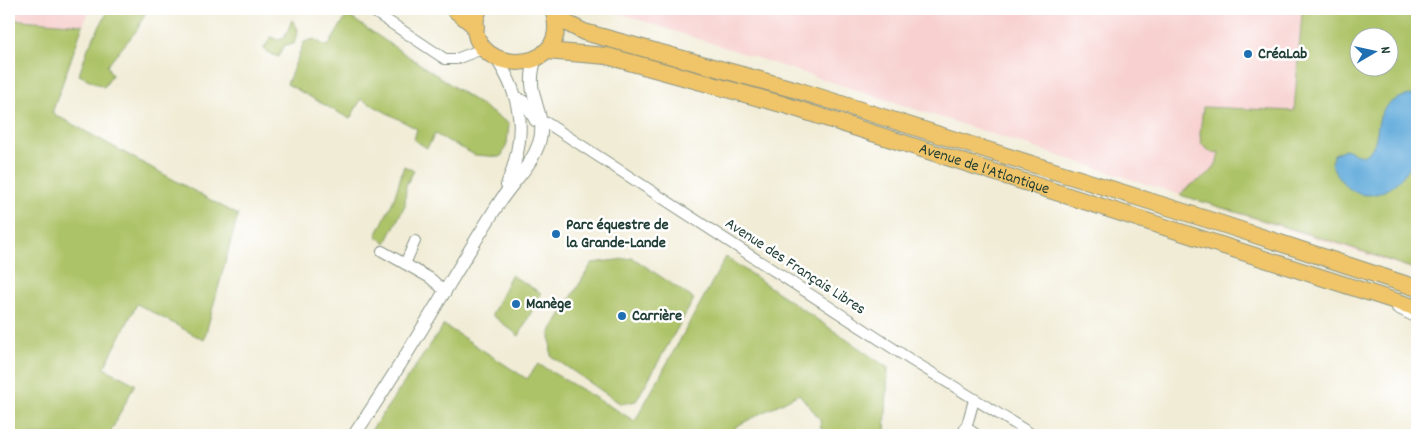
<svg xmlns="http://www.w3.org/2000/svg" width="1426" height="444" viewBox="0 0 1426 444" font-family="Dekko,sans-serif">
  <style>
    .built { fill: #f7d0cf; fill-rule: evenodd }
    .green { fill: #adc367; stroke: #66804e; fill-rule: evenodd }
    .water { fill: #63acdb; stroke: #417488 }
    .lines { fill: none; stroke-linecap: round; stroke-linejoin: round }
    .minor-casing { stroke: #889485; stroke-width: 12 }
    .tertiary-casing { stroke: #889485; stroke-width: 14 }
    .primary-casing { stroke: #889485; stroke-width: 18 }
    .minor { stroke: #fff; stroke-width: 10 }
    .tertiary { stroke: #fff; stroke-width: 12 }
    .primary { stroke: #f0c469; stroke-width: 16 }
    .poi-dot { fill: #1f6fb2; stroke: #fff; stroke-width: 2 }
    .labels { text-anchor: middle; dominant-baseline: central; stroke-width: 5; stroke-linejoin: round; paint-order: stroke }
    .poi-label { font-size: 16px; font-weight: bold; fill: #1f3d34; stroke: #fff; text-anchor: start }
    .street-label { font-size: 16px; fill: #1f3d34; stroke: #fff }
  </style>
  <rect width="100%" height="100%" fill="#fff"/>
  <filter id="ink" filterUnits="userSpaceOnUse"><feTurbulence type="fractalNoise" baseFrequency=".02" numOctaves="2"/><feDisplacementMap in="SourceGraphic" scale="10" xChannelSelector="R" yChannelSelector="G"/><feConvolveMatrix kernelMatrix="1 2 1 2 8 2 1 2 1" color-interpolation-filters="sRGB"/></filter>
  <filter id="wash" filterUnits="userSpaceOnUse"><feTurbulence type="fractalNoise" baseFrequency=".0096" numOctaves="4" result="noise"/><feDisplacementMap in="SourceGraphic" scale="20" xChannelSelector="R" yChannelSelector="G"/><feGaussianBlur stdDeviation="1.12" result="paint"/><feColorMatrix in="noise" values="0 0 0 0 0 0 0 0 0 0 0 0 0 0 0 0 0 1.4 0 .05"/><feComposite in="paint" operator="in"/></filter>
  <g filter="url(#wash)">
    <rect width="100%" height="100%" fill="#f1ecd6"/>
    <g class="built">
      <polygon points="9,9 91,9 83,25 9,19"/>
      <path d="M 606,9 L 1417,9 L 1417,271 L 1180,195 ZM 1358,38 L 1388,38 L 1388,68 L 1358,68 Z"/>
    </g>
    <g class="green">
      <polygon points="109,9 147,9 137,30 107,66 112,75 104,87 79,75 88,48"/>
      <path d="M 1304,9 L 1417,9 L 1417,270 L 1341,244 L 1180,195 C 1195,177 1216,180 1219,152 L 1212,153 L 1201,144 L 1200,134 L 1203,107 L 1294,111 L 1302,13 ZM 1358,38 L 1388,38 L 1388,68 L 1358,68 Z"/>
      <polygon points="347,15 509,124 507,144 501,157 475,155 435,134 427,148 414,140 417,129 361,99 350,119 287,84 304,42 314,39 326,46 329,45"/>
      <polygon points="9,19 83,25 52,113 238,215 204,340 137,304 104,368 135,384 109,435 9,435"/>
      <polygon points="292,20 298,29 294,44 285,45 278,57 265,51 264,48 271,37 278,40 285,37"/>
      <polygon points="404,166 414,171 406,185 405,205 386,243 376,236 394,199"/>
      <polygon points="726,257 888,368 885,435 822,435 820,419 799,394 735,427 733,435 368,435 444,325 527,379 538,364 635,421"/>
      <polygon points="633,258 694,299 636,401 621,404 551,356 550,333 592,263"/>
      <polygon points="511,275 541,293 519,336 492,315"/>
    </g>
    <path class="water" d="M 1411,95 L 1417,99 C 1417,110 1420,150 1416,157 C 1394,198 1353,214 1331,163 L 1334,154 L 1345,149 L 1362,156 C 1390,145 1361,103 1411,95 Z"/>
  </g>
  <g filter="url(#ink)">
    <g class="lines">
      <g class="minor-casing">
        <g id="minor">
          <polyline points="370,9 445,59 456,59 485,48"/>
          <polyline points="514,95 524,101 535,121 547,123 911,360 1033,435"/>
          <polyline points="382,251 430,278 446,292"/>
          <polyline points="405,264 415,241"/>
          <polyline points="1397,308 1417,318"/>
          <polyline points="965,427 977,435"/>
          <polyline points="964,435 974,400"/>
        </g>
      </g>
      <g class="tertiary-casing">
        <g id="tertiary">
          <path d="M 496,58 C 525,101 526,138 507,185"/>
          <path d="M 354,435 C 406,360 450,280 499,203 C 512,182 531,167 539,143 C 549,113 522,96 536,58"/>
        </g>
      </g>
      <g class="primary-casing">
        <g id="primary">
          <polyline points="454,9 476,27"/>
          <path d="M 479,9 C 452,75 577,84 553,9"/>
          <polyline points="555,17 584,32 797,90 1222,224 1417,288"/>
          <path id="s1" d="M 546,51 L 607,56 L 785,105 L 1417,308"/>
        </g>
      </g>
      <use href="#minor" class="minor"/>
      <use href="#tertiary" class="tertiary"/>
      <use href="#primary" class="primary"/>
    </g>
  </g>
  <g class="poi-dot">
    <circle cx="1248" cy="54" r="5"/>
    <circle cx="556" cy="234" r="5"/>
    <circle cx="516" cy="304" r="5"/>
    <circle cx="622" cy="316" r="5"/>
  </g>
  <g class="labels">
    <g class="poi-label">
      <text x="1258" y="54">CréaLab</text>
      <text x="566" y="225">Parc équestre de<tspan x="566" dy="18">la Grande-Lande</tspan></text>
      <text x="526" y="304">Manège</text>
      <text x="632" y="316">Carrière</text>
    </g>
    <g class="street-label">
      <text stroke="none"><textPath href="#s1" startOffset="455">Avenue de l'Atlantique</textPath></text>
      <text transform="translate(795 267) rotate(33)">Avenue des Français Libres</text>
    </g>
  </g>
  <rect width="1426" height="444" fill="none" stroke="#fff" stroke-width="30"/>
  <g transform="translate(1374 52) rotate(81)"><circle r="24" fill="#ffffff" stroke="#a5b1ae"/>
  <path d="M0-4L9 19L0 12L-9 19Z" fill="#1f6fb2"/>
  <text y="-8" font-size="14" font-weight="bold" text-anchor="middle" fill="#1f3d34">N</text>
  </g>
</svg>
